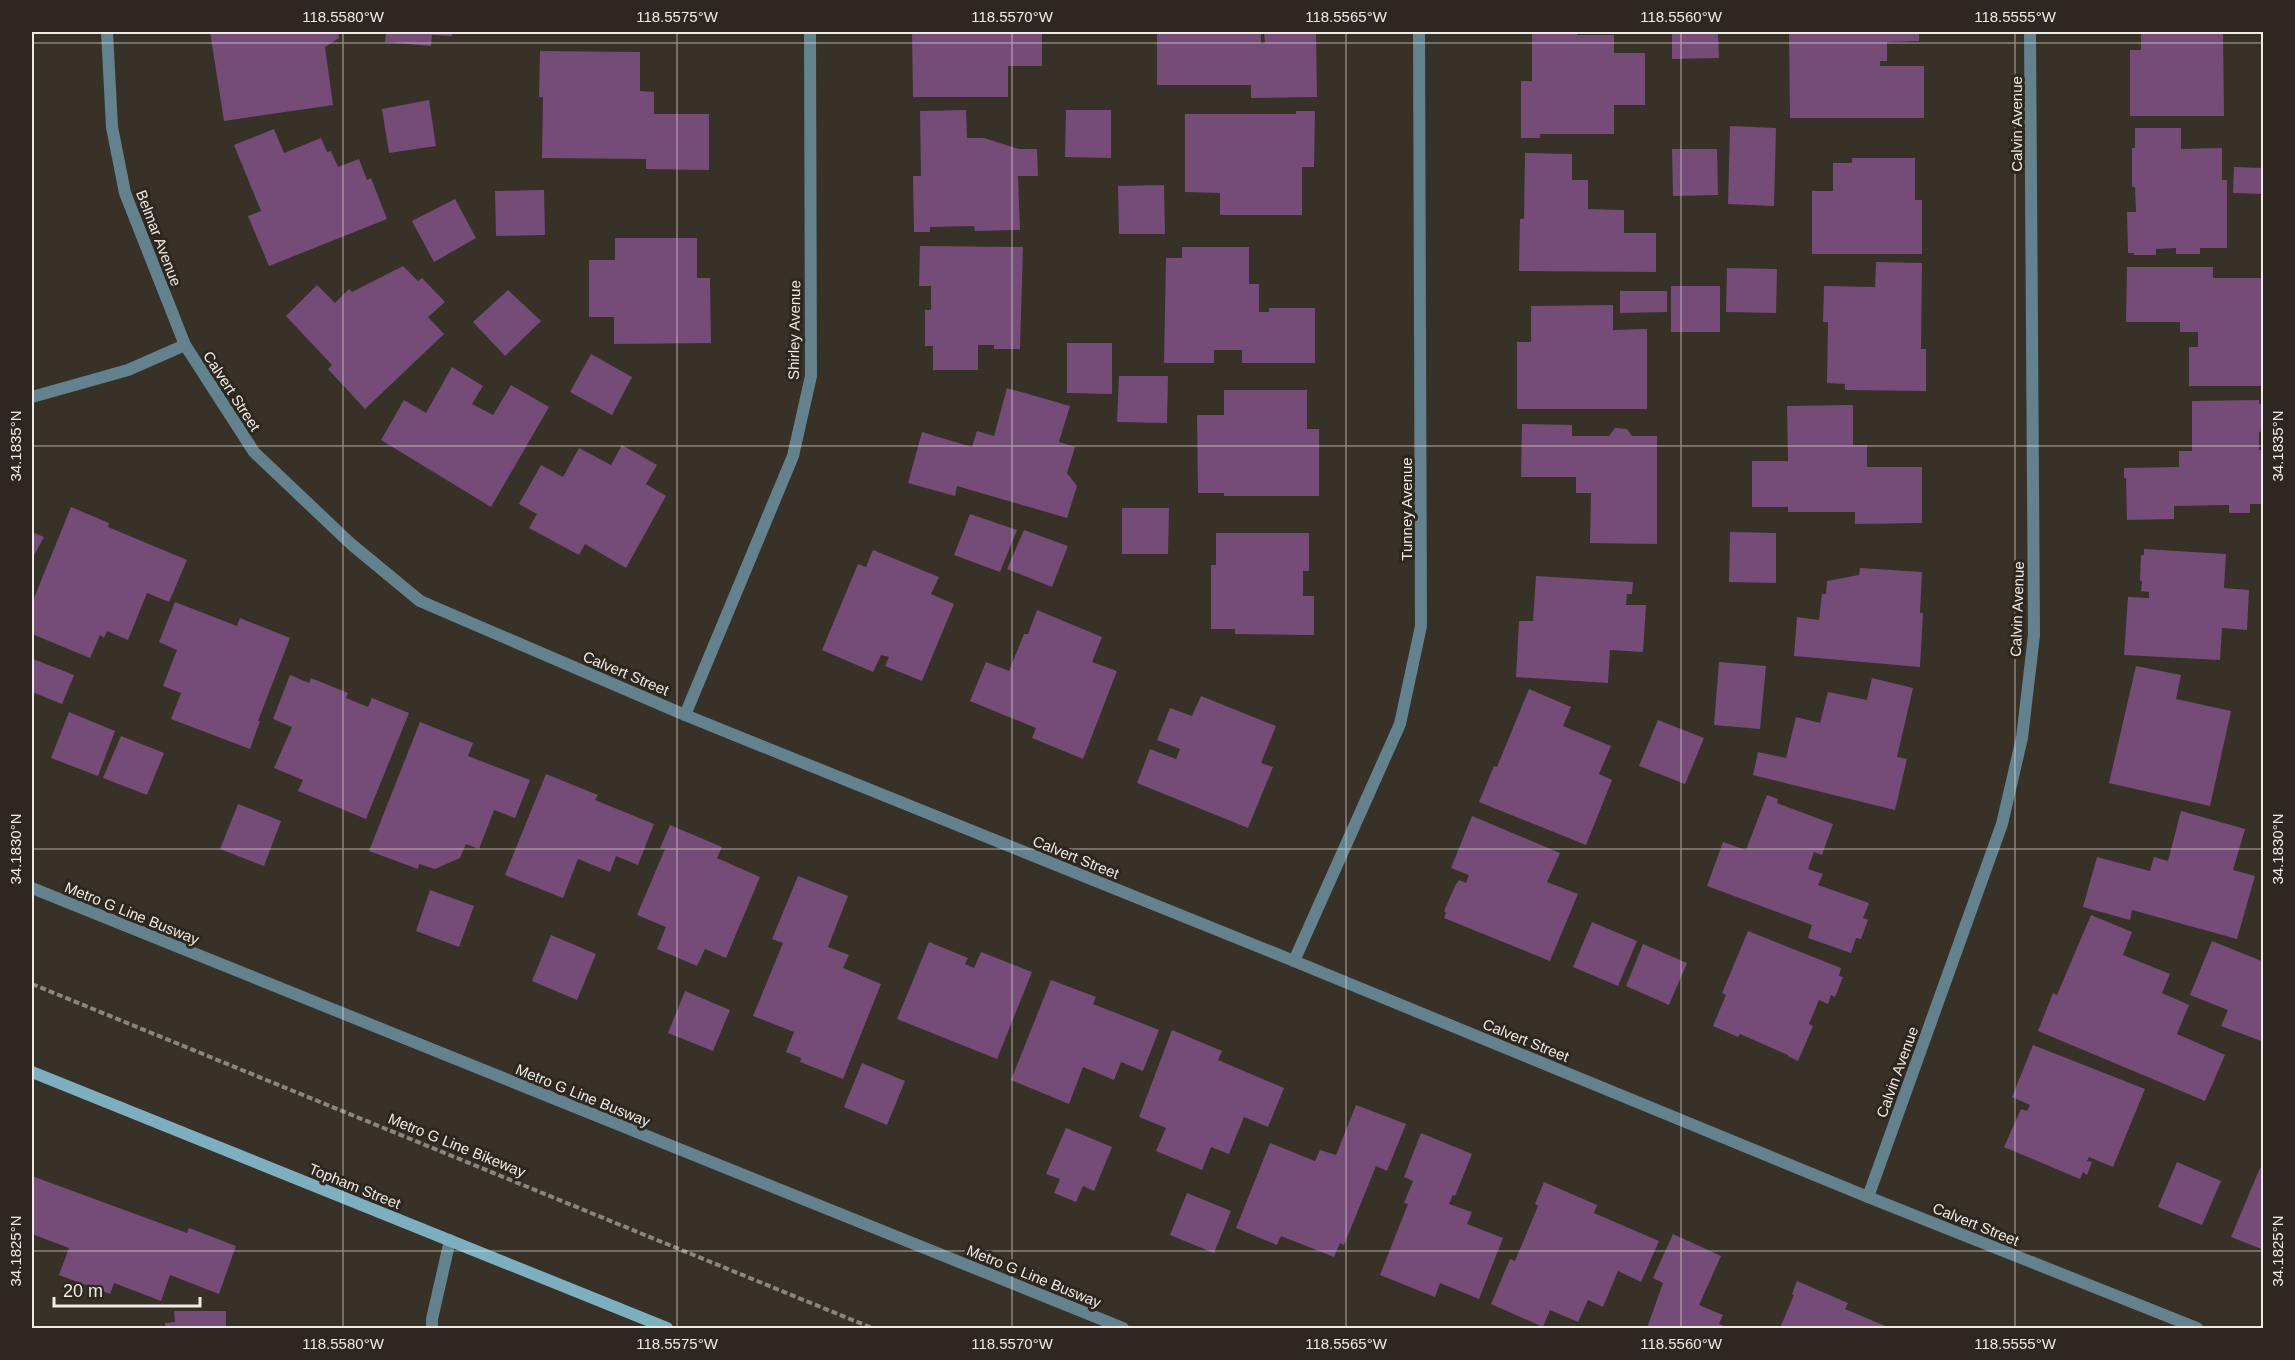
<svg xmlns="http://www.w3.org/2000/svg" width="2295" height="1360" viewBox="0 0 2295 1360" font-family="Helvetica,sans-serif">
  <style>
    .building { fill: #754b78 }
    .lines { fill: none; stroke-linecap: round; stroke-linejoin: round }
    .path { stroke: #8a857e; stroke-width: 4; stroke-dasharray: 6 3; stroke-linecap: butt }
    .service { stroke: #63828d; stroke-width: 12 }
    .minor { stroke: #63828d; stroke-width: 12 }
    .tertiary { stroke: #63828d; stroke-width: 12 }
    .secondary { stroke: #7dafc1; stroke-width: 12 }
    .ticks { fill: none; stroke: #efebe5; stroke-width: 1.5; stroke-opacity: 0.45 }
    .labels { text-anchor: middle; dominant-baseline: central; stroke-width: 6; stroke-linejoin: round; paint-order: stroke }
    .street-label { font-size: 15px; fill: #efebe5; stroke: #2d271f }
    .neatline { fill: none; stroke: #efebe5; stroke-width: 2 }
    .ticks-label { font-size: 15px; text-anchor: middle; fill: #efebe5 }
  </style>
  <rect width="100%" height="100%" fill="#373128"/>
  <g class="building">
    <polygon points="210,32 338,32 339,38 325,47 333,105 224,121"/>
    <polygon points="386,32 452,32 452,36 432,35 431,46 385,42"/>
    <rect x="613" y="32" width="93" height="2"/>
    <polygon points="912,32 1042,32 1042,66 1008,66 1008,97 913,97"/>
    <polygon points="1157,32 1261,32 1261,44 1265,43 1264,32 1316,32 1317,97 1251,98 1251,85 1157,85"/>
    <polygon points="1532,32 1577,32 1577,35 1614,35 1614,53 1645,53 1645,105 1614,105 1614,134 1540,134 1540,138 1521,138 1521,81 1532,81"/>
    <polygon points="1672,32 1718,32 1719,58 1672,59"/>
    <polygon points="1789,32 1919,32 1919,41 1887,42 1887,61 1880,61 1880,66 1924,66 1924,118 1790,118"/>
    <polygon points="2141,32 2223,32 2224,116 2130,116 2130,50 2141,50"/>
    <polygon points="540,51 640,52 640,91 654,92 654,114 709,114 709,170 646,169 646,159 542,158 543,97 539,97"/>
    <polygon points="429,100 436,146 389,153 382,109"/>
    <polygon points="966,110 967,138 984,138 1019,149 1037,149 1038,176 1018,176 1020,230 975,231 974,226 930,227 930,232 914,232 913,176 921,176 920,111"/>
    <polygon points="1066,110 1111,110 1111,158 1065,157"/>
    <polygon points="1296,111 1315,111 1314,167 1302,167 1302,215 1220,215 1220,193 1185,192 1185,114 1296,114"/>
    <polygon points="1730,126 1776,128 1774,206 1728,204"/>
    <polygon points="2135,128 2181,128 2181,149 2222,148 2222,180 2227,180 2227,248 2200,248 2200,254 2176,254 2176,248 2156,249 2156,255 2134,255 2134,253 2128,253 2127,212 2136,212 2135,187 2132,187 2132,148 2135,148"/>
    <polygon points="274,129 284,153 321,138 327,152 331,151 338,167 359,159 367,180 371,178 387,219 269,266 248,216 261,211 234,145"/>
    <polygon points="1672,149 1717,149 1718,195 1673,196"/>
    <polygon points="1525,153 1572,154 1572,180 1588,180 1588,209 1624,210 1624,233 1656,233 1656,272 1519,271 1520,219 1524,219"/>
    <polygon points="1852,158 1915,158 1915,200 1922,200 1922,254 1812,254 1812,191 1833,191 1833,163 1852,163"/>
    <polygon points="2234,167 2264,168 2264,194 2233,193"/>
    <polygon points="1164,185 1165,234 1119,234 1118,186"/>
    <polygon points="544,190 545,235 496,236 495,191"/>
    <polygon points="455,199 476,238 434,262 412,221"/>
    <polygon points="615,238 697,238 697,278 710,278 711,343 614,344 614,317 589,317 589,260 615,260"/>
    <polygon points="920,246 1023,247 1020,349 994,349 994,345 978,345 978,370 933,370 933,346 925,346 925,310 931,310 931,286 919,286"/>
    <polygon points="1182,247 1249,247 1249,284 1259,284 1259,312 1269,312 1269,308 1315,308 1315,363 1242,363 1242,350 1214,350 1214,363 1164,363 1166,258 1182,258"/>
    <polygon points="1876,262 1922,263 1921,349 1926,349 1926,391 1845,390 1845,384 1827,383 1828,322 1823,322 1824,286 1875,287"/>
    <polygon points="403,266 418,281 422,278 445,302 428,317 444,334 365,409 328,369 332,365 286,316 317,285 335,303 349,289 352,292"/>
    <polygon points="2127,267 2213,267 2213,278 2264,278 2264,386 2189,386 2189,347 2198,347 2198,332 2180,332 2180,322 2126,322"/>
    <polygon points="1727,268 1777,269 1776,313 1726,312"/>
    <rect x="1671" y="286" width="49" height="46"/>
    <polygon points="508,290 541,321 505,356 473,322"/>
    <polygon points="1620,291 1667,291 1667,312 1620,313"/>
    <polygon points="1613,305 1613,330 1647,329 1647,409 1517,409 1517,342 1531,342 1531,306"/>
    <polygon points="1067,343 1112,343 1112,394 1067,393"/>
    <polygon points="591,354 632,377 612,415 570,392"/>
    <polygon points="452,367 483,386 472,404 493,415 511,385 549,407 491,507 381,440 404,400 426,413"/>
    <polygon points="1119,376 1168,376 1167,423 1117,422"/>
    <polygon points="1007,388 1070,406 1059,442 1075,447 1067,473 1077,486 1067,518 957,486 955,496 908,483 922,432 972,447 977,431 994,436"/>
    <polygon points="1224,390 1307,390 1307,429 1319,429 1319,496 1224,496 1224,493 1198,493 1197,415 1224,415"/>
    <polygon points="2259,400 2259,404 2264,404 2264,431 2259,432 2259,450 2264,450 2264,504 2250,504 2250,513 2229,513 2229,505 2174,506 2174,519 2127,520 2126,478 2124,478 2124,468 2179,467 2179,451 2192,451 2192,401"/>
    <polygon points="1853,405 1853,445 1867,445 1867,467 1922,467 1922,523 1855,524 1855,512 1788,512 1788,507 1752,507 1752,461 1788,461 1787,406"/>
    <polygon points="1522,424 1572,425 1572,436 1609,436 1615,428 1627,429 1632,436 1657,436 1657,544 1590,543 1591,493 1576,493 1576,477 1521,477"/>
    <polygon points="622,445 657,465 646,484 666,496 626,568 585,544 579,555 529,528 537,514 519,504 541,465 563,477 579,448 611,465"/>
    <polygon points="71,507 109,523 108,527 187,560 169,602 147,593 128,640 107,631 104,638 100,635 90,658 32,634 32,612 34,607 32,603"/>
    <polygon points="1122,508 1169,508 1168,554 1122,554"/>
    <polygon points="970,514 1017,530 1000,572 954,555"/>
    <polygon points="1024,530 1068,546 1052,587 1007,569"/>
    <polygon points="32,532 44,537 32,559"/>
    <polygon points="1730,532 1776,533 1776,583 1729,582"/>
    <polygon points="1216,533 1309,533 1309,571 1303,571 1303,596 1314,596 1314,635 1235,634 1235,629 1211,629 1211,565 1216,565"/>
    <polygon points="2144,549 2226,554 2224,588 2249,590 2247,630 2222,628 2220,660 2124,655 2128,597 2149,598 2149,592 2141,591 2142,581 2140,581 2141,555 2144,555"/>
    <polygon points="873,550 939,577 931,594 954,604 922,681 885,666 889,657 881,655 873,672 822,650 858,564 866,567"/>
    <polygon points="1860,568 1922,572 1920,613 1923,613 1920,667 1794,656 1797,617 1819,620 1822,594 1826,594 1827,581 1859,575"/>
    <polygon points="1536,576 1633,582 1632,594 1627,594 1626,605 1646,605 1643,652 1610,650 1608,683 1516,677 1519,621 1533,621"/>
    <polygon points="175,602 237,626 240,618 290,638 258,721 260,721 250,749 171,719 181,693 163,686 177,650 159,642"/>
    <polygon points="1037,610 1102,637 1092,662 1117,671 1083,759 1032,738 1036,728 970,701 986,662 1009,671 1024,634 1028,634"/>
    <polygon points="33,659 74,675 62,704 32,692"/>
    <polygon points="1719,662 1766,666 1760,729 1714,725"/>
    <polygon points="2136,666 2181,675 2176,699 2231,711 2210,806 2109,783"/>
    <polygon points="290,675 309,683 311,678 348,693 346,698 368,707 372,698 409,713 366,819 298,791 303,780 274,768 292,727 273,719"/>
    <polygon points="1872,678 1913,688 1897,757 1907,759 1895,810 1753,775 1758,752 1786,758 1796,717 1820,723 1828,692 1867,700"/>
    <polygon points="1529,689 1571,707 1563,726 1611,746 1599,774 1612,780 1586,845 1479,802 1494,766 1497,767"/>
    <polygon points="1201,696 1276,726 1261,763 1273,767 1248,828 1137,783 1150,749 1176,759 1180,749 1157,740 1170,708 1192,716"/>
    <polygon points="69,712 115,731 98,776 51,758"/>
    <polygon points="1658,720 1704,738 1685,784 1639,766"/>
    <polygon points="420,722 473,743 468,756 530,780 515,818 494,810 479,849 466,844 460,858 435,869 419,864 418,869 369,851"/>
    <polygon points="121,736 164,753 147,795 103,778"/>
    <polygon points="546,774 598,795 595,800 654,824 638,865 616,856 610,872 578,859 563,898 505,875"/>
    <polygon points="1767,795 1778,799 1777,803 1833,824 1822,855 1814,852 1808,869 1823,874 1818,885 1869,903 1863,918 1868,920 1861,939 1856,938 1851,953 1808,938 1812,925 1707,886 1723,842 1746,850"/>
    <polygon points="238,804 281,821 264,866 220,849"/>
    <polygon points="2181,811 2245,829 2233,870 2255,876 2237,939 2132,910 2130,920 2083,907 2097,857 2150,871 2154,857 2168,861"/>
    <polygon points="1472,816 1560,853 1547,882 1578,894 1550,961 1444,918 1446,913 1444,911 1455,886 1459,880 1466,883 1469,875 1451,868"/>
    <polygon points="670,825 722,847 717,858 760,877 726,958 705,949 697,966 657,949 666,927 637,915 665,849 660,848"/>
    <polygon points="798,876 848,896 828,947 849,955 843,968 881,984 843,1079 800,1062 801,1058 786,1052 794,1032 753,1016 783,943 772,939"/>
    <polygon points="430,890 474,906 459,947 416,931"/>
    <polygon points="2091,915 2132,932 2123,955 2170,974 2162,993 2189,1005 2177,1034 2225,1055 2205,1101 2038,1031 2053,993 2057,995"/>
    <polygon points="1592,922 1637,941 1618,986 1573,967"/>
    <polygon points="1748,931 1841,968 1839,976 1843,977 1835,997 1831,995 1828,1004 1819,1000 1809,1024 1813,1026 1798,1061 1788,1056 1788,1055 1740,1034 1738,1037 1713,1026 1726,995 1722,993"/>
    <polygon points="551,935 596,954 577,1000 532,981"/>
    <polygon points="2212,941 2264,962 2264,1042 2221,1026 2228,1010 2190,995"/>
    <polygon points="929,942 968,958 965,964 974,968 981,952 1032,972 997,1059 897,1019"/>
    <polygon points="1643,944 1687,963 1669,1005 1626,986"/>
    <polygon points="1051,980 1096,997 1093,1004 1159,1030 1143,1071 1121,1062 1114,1080 1083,1067 1069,1104 1011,1080"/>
    <polygon points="685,991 730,1010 713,1051 668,1033"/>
    <polygon points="1172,1030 1222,1051 1218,1060 1284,1088 1268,1127 1244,1117 1229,1154 1211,1147 1202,1170 1156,1151 1166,1128 1139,1117"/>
    <polygon points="2033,1045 2145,1089 2113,1167 2089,1157 2087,1161 2092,1162 2087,1175 2083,1172 2080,1179 2004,1147 2021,1109 2027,1111 2030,1105 2012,1097"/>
    <polygon points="862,1063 905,1081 887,1125 844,1107"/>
    <polygon points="1356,1105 1406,1124 1387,1171 1376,1166 1344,1245 1340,1243 1334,1257 1281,1236 1277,1245 1236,1228 1270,1143 1315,1161 1320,1150 1336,1155"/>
    <polygon points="1066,1128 1112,1147 1094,1191 1083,1186 1076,1202 1054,1193 1060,1179 1046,1174"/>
    <polygon points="1421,1133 1472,1154 1455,1196 1453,1195 1449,1204 1472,1212 1467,1224 1503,1238 1479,1299 1440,1283 1435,1297 1380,1275 1408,1204 1404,1203 1413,1181 1404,1177"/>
    <polygon points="2177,1162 2221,1181 2202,1225 2158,1207"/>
    <polygon points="2260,1168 2264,1169 2264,1250 2231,1237"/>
    <polygon points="32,1176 187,1233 189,1228 236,1246 219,1294 170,1275 161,1301 114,1283 110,1294 59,1275 69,1248 32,1234"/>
    <polygon points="1544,1182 1597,1205 1594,1213 1659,1241 1641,1282 1618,1271 1603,1307 1588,1300 1578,1322 1550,1310 1543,1327 1491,1304 1510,1259 1515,1261 1538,1206 1535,1204"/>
    <polygon points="1187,1193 1231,1211 1214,1253 1170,1235"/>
    <polygon points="1673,1234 1721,1256 1699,1305 1723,1315 1719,1324 1729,1328 1647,1328 1663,1283 1653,1278"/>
    <polygon points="1797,1281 1848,1303 1845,1309 1890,1328 1780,1328 1794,1295 1792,1294"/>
    <polygon points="174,1311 226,1311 226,1328 165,1328 165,1323 175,1322"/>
  </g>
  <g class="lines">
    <polyline class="path" points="32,984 872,1328"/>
    <polyline class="service" points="32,888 1123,1328"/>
    <g class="minor">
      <polyline points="32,397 128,370 185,345"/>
      <polyline points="685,715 793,456 811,376 810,32"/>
      <polyline points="1294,961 1400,724 1421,626 1419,32"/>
      <polyline points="1868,1197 2002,824 2022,738 2034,635 2030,32"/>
      <polyline points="432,1328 432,1319 450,1240"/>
    </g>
    <polyline class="tertiary" points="107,32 112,127 125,193 185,345 254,452 351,544 420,601 685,715 1294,961 1868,1197 2197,1328"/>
    <polyline class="secondary" points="32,1072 667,1328"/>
  </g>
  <path class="ticks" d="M 343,32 L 343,1328M 677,32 L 677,1328M 1012,32 L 1012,1328M 1346,32 L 1346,1328M 1681,32 L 1681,1328M 2015,32 L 2015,1328M 32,43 L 2264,43M 32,446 L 2264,446M 32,849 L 2264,849M 32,1251 L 2264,1251"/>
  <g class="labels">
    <g class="street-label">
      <text transform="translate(2016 124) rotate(-90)">Calvin Avenue</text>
      <text transform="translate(159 238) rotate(69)">Belmar Avenue</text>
      <text transform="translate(794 330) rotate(-89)">Shirley Avenue</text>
      <text transform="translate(232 391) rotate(57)">Calvert Street</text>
      <text transform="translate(1406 509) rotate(-90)">Tunney Avenue</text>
      <text transform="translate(2017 609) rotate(-88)">Calvin Avenue</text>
      <text transform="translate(626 673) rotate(23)">Calvert Street</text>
      <text transform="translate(1076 857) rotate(22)">Calvert Street</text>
      <text transform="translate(132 913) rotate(22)">Metro G Line Busway</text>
      <text transform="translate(1526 1040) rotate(22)">Calvert Street</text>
      <text transform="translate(1897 1072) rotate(-70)">Calvin Avenue</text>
      <text transform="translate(583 1095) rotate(22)">Metro G Line Busway</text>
      <text transform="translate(457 1145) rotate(22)">Metro G Line Bikeway</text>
      <text transform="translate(355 1186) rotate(22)">Topham Street</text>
      <text transform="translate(1976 1224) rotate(22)">Calvert Street</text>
      <text transform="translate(1034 1276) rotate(22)">Metro G Line Busway</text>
    </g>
  </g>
  <rect width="2295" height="1360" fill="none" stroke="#2d271f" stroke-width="66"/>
  <path d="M54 1297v9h146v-9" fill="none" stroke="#efebe5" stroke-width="3"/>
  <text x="63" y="1297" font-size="18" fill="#efebe5" stroke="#2d271f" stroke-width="4.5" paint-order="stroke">20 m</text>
  <rect x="33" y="33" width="2229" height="1294" class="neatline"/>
  <g class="ticks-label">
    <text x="343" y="22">118.5580°W</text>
    <text x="677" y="22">118.5575°W</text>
    <text x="1012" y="22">118.5570°W</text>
    <text x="1346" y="22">118.5565°W</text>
    <text x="1681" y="22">118.5560°W</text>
    <text x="2015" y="22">118.5555°W</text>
    <text transform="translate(16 446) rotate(-90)" y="5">34.1835°N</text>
    <text transform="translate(2278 446) rotate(-90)" y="5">34.1835°N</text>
    <text transform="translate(16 849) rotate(-90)" y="5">34.1830°N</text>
    <text transform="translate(2278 849) rotate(-90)" y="5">34.1830°N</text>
    <text transform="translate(16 1251) rotate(-90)" y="5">34.1825°N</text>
    <text transform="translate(2278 1251) rotate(-90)" y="5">34.1825°N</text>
    <text x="343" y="1349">118.5580°W</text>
    <text x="677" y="1349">118.5575°W</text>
    <text x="1012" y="1349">118.5570°W</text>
    <text x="1346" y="1349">118.5565°W</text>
    <text x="1681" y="1349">118.5560°W</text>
    <text x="2015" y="1349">118.5555°W</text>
  </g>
</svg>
